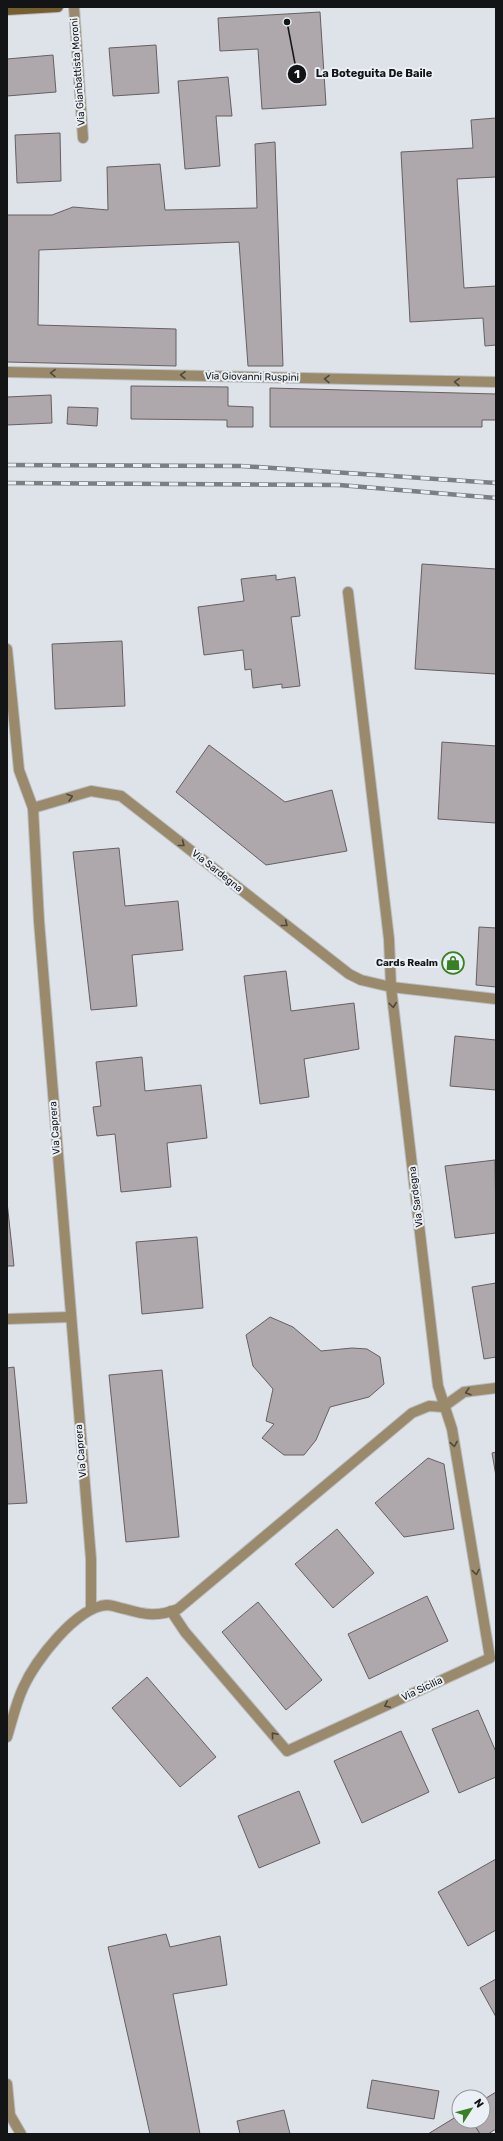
<svg xmlns="http://www.w3.org/2000/svg" width="503" height="2141" viewBox="0 0 503 2141" font-family="Rubik,sans-serif">
  <style>
    .building { fill: #aea7ab; stroke: #666063 }
    .lines { fill: none; stroke-linecap: round; stroke-linejoin: round }
    .street-casing { stroke: #b8bec2; stroke-width: 12 }
    .secondary-casing { stroke: #b8bec2; stroke-width: 12 }
    .street { stroke: #9a896a; stroke-width: 10 }
    .secondary { stroke: #775e2e; stroke-width: 10 }
    .rail-casing { stroke: #7b7f83; stroke-width: 4.5 }
    .rail { stroke: #eaf0f6; stroke-width: 3; stroke-dasharray: 9; stroke-linecap: butt }
    .oneway { stroke: #4f493c }
    .labels { text-anchor: middle; dominant-baseline: central; stroke-width: 4; stroke-linejoin: round; paint-order: stroke }
    .street-label { font-size: 10px; fill: #121416; stroke: #eaf0f6 }
    .poi-label { font-size: 10px; font-weight: bold; fill: #121416; stroke: #eaf0f6; text-anchor: end }
    .leader { fill: none; stroke: #121416; stroke-width: 1.5 }
    .callout-dot { fill: #121416; stroke: #eaf0f6; stroke-width: 1.5 }
    .mark-label { font-size: 12px; text-anchor: middle; font-weight: bold; fill: #fff }
    .callout-label { font-size: 11px; text-anchor: middle; font-weight: bold; fill: #121416; stroke: #eaf0f6; stroke-width: 4; stroke-linejoin: round; paint-order: stroke }
  </style>
  <rect width="100%" height="100%" fill="#dde3e8"/>
  <g class="building">
    <polygon points="320,12 326,105 262,109 258,49 220,51 218,18"/>
    <polygon points="156,45 159,93 113,96 109,48"/>
    <polygon points="53,55 56,92 7,96 7,59"/>
    <polygon points="228,77 232,116 216,116 220,166 185,169 178,81"/>
    <polygon points="496,118 496,177 457,179 464,288 496,286 496,345 485,346 483,318 410,322 401,152 473,148 471,120"/>
    <polygon points="60,133 61,181 17,183 15,135"/>
    <polygon points="275,142 283,366 248,366 239,242 39,250 38,325 176,329 176,366 7,362 7,215 52,215 73,207 108,210 107,167 160,164 165,210 257,208 255,144"/>
    <polygon points="131,386 228,387 228,406 253,407 253,427 227,427 227,420 131,419"/>
    <polygon points="270,388 496,394 496,420 482,420 482,427 270,427"/>
    <polygon points="51,395 52,423 7,425 7,397"/>
    <polygon points="68,407 98,408 97,426 67,424"/>
    <polygon points="422,564 496,569 496,674 415,669"/>
    <polygon points="276,575 276,580 295,577 300,616 291,617 300,686 282,688 282,684 253,688 251,669 245,670 243,650 204,655 198,607 244,601 241,579"/>
    <polygon points="122,641 125,706 55,709 52,644"/>
    <polygon points="442,742 496,746 496,823 438,819"/>
    <polygon points="209,745 285,802 332,790 347,851 266,865 176,792"/>
    <polygon points="119,848 125,906 178,901 183,950 132,955 137,1006 91,1010 73,852"/>
    <polygon points="479,927 496,928 496,987 476,985"/>
    <polygon points="286,971 291,1011 354,1003 359,1049 304,1059 309,1097 260,1104 244,976"/>
    <polygon points="455,1036 496,1040 496,1090 450,1086"/>
    <polygon points="142,1057 145,1091 201,1085 207,1138 167,1143 171,1187 121,1192 115,1134 97,1136 93,1107 101,1106 96,1062"/>
    <polygon points="495,1160 496,1233 455,1238 445,1166"/>
    <polygon points="7,1202 14,1266 7,1266"/>
    <polygon points="197,1237 203,1308 142,1314 136,1242"/>
    <polygon points="496,1283 496,1357 484,1359 472,1287"/>
    <polygon points="270,1317 293,1327 321,1351 352,1348 367,1349 380,1357 384,1384 369,1397 330,1407 316,1440 304,1455 284,1455 262,1438 274,1424 266,1421 273,1389 253,1366 246,1335"/>
    <polygon points="14,1367 27,1503 7,1504 7,1368"/>
    <polygon points="162,1370 179,1537 126,1542 109,1375"/>
    <polygon points="496,1452 496,1476 492,1453"/>
    <polygon points="428,1458 444,1464 454,1529 404,1537 375,1503"/>
    <polygon points="337,1529 374,1573 333,1608 295,1564"/>
    <polygon points="427,1596 448,1641 369,1679 348,1634"/>
    <polygon points="258,1602 322,1680 286,1710 222,1632"/>
    <polygon points="147,1677 216,1757 180,1787 112,1708"/>
    <polygon points="478,1710 496,1752 496,1777 459,1793 432,1729"/>
    <polygon points="401,1731 429,1792 362,1823 334,1761"/>
    <polygon points="299,1791 320,1843 259,1868 238,1816"/>
    <polygon points="496,1859 496,1930 468,1946 438,1892"/>
    <polygon points="166,1934 170,1947 220,1936 227,1985 173,1994 200,2134 150,2134 108,1947"/>
    <polygon points="496,1979 496,2017 480,1988"/>
    <polygon points="372,2080 439,2091 434,2119 367,2108"/>
    <polygon points="496,2092 496,2129 488,2134 480,2134 472,2121 483,2121 483,2100"/>
    <polygon points="284,2110 290,2134 240,2134 237,2121"/>
    <polygon points="459,2115 459,2121 472,2121 480,2134 428,2134"/>
  </g>
  <g class="lines">
    <g class="street-casing">
      <g id="street">
        <polyline points="74,7 83,138"/>
        <polyline points="7,372 496,382"/>
        <polyline points="348,592 389,939 391,987 496,999"/>
        <polyline points="7,649 19,770 33,808 39,921 91,1559 91,1609"/>
        <polyline points="33,808 91,791 121,796 349,974 361,980 391,987 438,1386 452,1429 490,1658 287,1751 185,1632 171,1611"/>
        <polyline points="7,1319 70,1317"/>
        <path d="M 7,1737 C 12,1721 16,1703 23,1688 C 35,1661 76,1607 107,1605 C 112,1605 119,1608 125,1609 C 146,1615 157,1617 178,1609 L 412,1413 L 429,1406 L 443,1407 L 464,1392 L 496,1388"/>
        <polyline points="7,2084 10,2115 21,2134"/>
      </g>
    </g>
    <g class="secondary-casing">
      <polyline id="secondary" points="7,10 58,7"/>
    </g>
    <use href="#street" class="street"/>
    <use href="#secondary" class="secondary"/>
    <g class="rail-casing">
      <g id="rail">
        <polyline points="7,465 241,466 496,483"/>
        <polyline points="7,483 339,485 496,498"/>
      </g>
    </g>
    <use href="#rail" class="rail"/>
  </g>
  <defs><path id="oneway-chevron" d="M-2-3.5L2.5 0L-2 3.5" fill="none" stroke-width="1.6" stroke-linecap="round" stroke-linejoin="round"/></defs>
  <g class="oneway">
    <use href="#oneway-chevron" transform="translate(53 373) rotate(-179)"/>
    <use href="#oneway-chevron" transform="translate(183 375) rotate(-179)"/>
    <use href="#oneway-chevron" transform="translate(327 379) rotate(-179)"/>
    <use href="#oneway-chevron" transform="translate(457 382) rotate(-179)"/>
    <use href="#oneway-chevron" transform="translate(70 797) rotate(-16)"/>
    <use href="#oneway-chevron" transform="translate(182 844) rotate(38)"/>
    <use href="#oneway-chevron" transform="translate(285 924) rotate(38)"/>
    <use href="#oneway-chevron" transform="translate(393 1005) rotate(83)"/>
    <use href="#oneway-chevron" transform="translate(468 1392) rotate(164)"/>
    <use href="#oneway-chevron" transform="translate(454 1444) rotate(81)"/>
    <use href="#oneway-chevron" transform="translate(476 1572) rotate(81)"/>
    <use href="#oneway-chevron" transform="translate(387 1705) rotate(155)"/>
    <use href="#oneway-chevron" transform="translate(274 1735) rotate(-131)"/>
  </g>
  <defs>
    <g id="shop-ring" transform="scale(1.15)"><circle r="9.5" fill="#eaf0f6" stroke="#397f23" stroke-width="1.5"/><path d="M-5-2.5h2.3a2.7 3.5 0 0 1 5.4 0H5L5.5 6h-11ZM-1.5-2.5h3a1.5 2.3 0 0 0-3 0Z" fill="#397f23"/></g>
  </defs>
  <g fill-rule="evenodd">
    <use href="#shop-ring" x="453" y="963"/>
  </g>
  <g class="labels">
    <g class="street-label">
      <text transform="translate(78 72) rotate(-94)">Via Gianbattista Moroni</text>
      <text transform="translate(252 377) rotate(1)">Via Giovanni Ruspini</text>
      <text transform="translate(217 871) rotate(38)">Via Sardegna</text>
      <text transform="translate(55 1128) rotate(-94)">Via Caprera</text>
      <text transform="translate(416 1197) rotate(-97)">Via Sardegna</text>
      <text transform="translate(81 1451) rotate(-95)">Via Caprera</text>
      <text transform="translate(422 1689) rotate(-25)">Via Sicilia</text>
    </g>
    <g class="poi-label">
      <text x="438" y="963">Cards Realm</text>
    </g>
  </g>
  <path class="leader" d="M287 22L297 74"/>
  <g class="callout-dot">
    <circle cx="287" cy="22" r="4"/>
    <circle cx="297" cy="74" r="10"/>
  </g>
  <g class="mark-label">
    <text x="297" y="78">1</text>
  </g>
  <g class="callout-label">
    <text x="374" y="77">La Boteguita De Baile</text>
  </g>
  <rect width="503" height="2141" fill="none" stroke="#121416" stroke-width="16"/>
  <g transform="translate(471 2109) rotate(54)"><circle r="19" fill="#eaf0f6" stroke="#94989c"/>
  <path d="M0-3L7 15L0 10L-7 15Z" fill="#397f23"/>
  <text y="-6" font-size="11" font-weight="bold" text-anchor="middle" fill="#121416">N</text>
  </g>
</svg>
